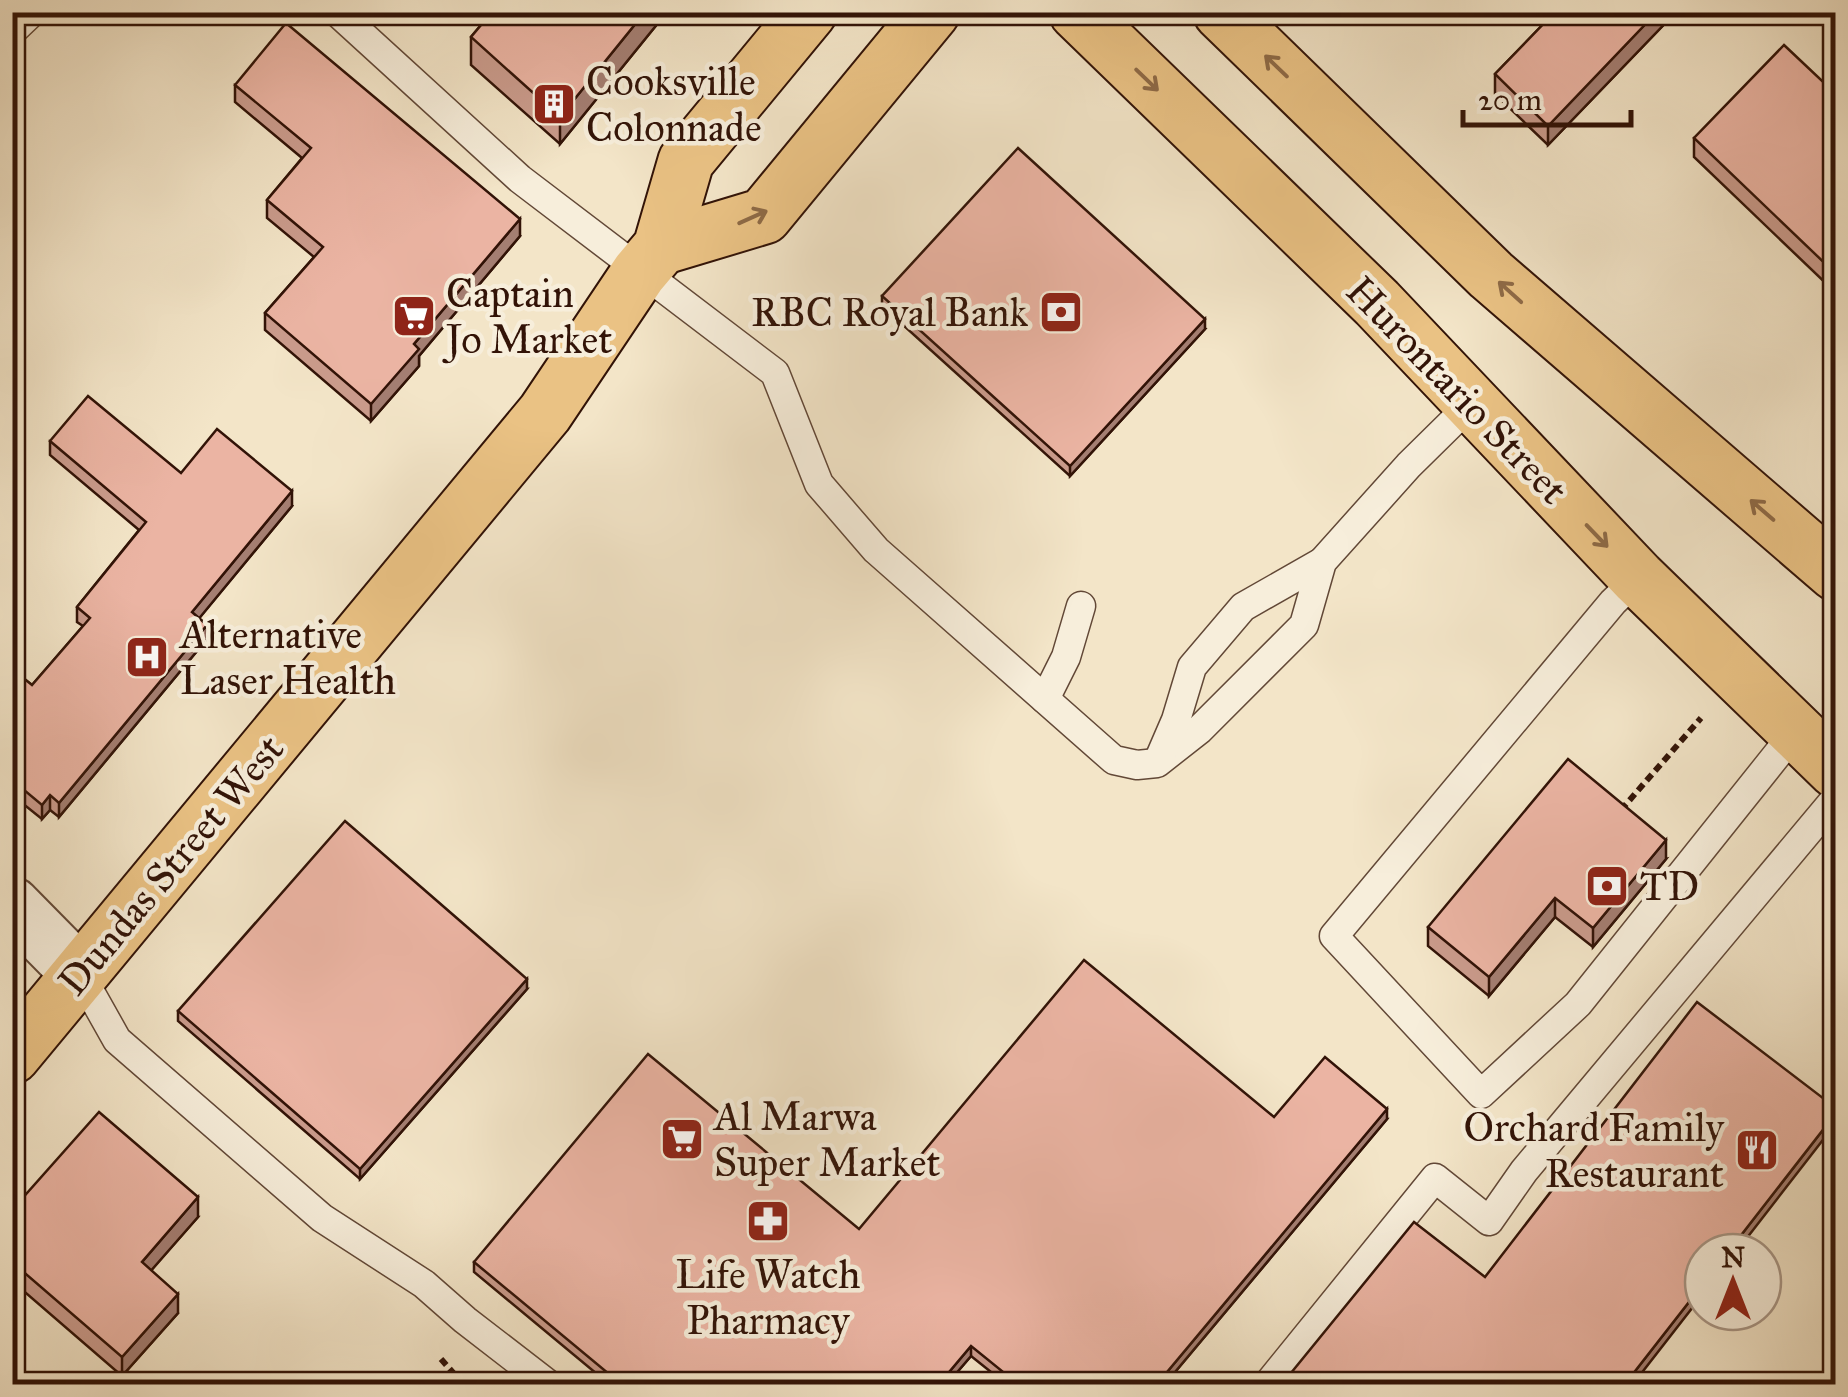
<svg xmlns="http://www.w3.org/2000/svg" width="1848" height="1397" viewBox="0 0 1848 1397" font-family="'IM FELL Great Primer',serif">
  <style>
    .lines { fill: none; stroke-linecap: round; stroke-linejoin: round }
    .lane-casing { stroke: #624837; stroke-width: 31 }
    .street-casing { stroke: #624837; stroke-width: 59 }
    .primary-casing { stroke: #321307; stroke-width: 59 }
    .path { stroke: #321307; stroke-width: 6; stroke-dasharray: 8 5; stroke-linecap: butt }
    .lane { stroke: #f7eedb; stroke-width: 28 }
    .street { stroke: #f7eedb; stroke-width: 55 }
    .primary { stroke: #eac284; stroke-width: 55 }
    .wall { fill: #ca9b8c; stroke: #321307; stroke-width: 2.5 }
    .shaded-wall { fill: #a47e72; stroke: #321307; stroke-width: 2.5 }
    .building { fill: #ebb4a3; stroke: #321307; stroke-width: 2.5 }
    .oneway { stroke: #8e6a46 }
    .labels { text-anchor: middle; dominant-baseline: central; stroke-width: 9; stroke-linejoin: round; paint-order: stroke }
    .poi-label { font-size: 40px; fill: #321307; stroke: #f7eedb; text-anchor: start }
    .street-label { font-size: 40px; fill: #321307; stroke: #f7eedb }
  </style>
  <rect width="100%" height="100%" fill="#f3e5c8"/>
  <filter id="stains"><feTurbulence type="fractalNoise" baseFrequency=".002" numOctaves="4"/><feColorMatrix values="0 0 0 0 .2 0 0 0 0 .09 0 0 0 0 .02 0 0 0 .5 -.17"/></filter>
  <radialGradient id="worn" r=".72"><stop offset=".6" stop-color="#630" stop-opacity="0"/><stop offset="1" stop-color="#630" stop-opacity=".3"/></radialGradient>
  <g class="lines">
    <g class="lane-casing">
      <g id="lane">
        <polyline points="337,12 520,179 775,373 819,484 876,550 1114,760 1137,765 1157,763 1199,730 1304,625 1322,562 1409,465 1472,403"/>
        <polyline points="12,31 32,12"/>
        <polyline points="1638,578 1613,602 1334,936 1481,1094 1578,1004 1796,731"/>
        <polyline points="1045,699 1066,657 1081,606"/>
        <polyline points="1160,757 1176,720 1192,667 1243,607 1322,562"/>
        <polyline points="80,974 117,1040 322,1218 424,1284 465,1320 548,1384"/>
        <polyline points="1268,1384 1435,1178 1489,1221 1524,1171 1836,798"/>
      </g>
    </g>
    <g class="street-casing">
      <polyline id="street" points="12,905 80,974"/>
    </g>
    <g class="primary-casing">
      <g id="primary">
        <polyline points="1077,12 1377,303 1638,578 1836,770"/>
        <polyline points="1221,12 1491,275 1836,573"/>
        <polyline points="661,247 764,216 932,12"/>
        <polyline points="12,1056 545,413 639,273 661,247 686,161 809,12"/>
      </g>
    </g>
    <g class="path">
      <polyline points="1621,810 1701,718"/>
      <polyline points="441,1359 463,1384"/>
    </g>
    <use href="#lane" class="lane"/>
    <use href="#street" class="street"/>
    <use href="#primary" class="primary"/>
  </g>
  <g class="wall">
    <polygon points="492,12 667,12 560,144 471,65 471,37"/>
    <polygon points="1555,12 1676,12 1548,145 1495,94 1495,74"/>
    <polygon points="235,85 520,236 419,356 419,366 371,421 265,330 265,313 314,257 267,218 267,200 302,158 235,102"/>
    <polygon points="1836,94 1836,293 1694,157 1694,138"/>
    <polygon points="882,296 1205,329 1070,476 882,306"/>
    <polygon points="50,441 181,473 292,506 199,618 207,639 59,817 50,810 42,819 12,795 12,669 32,685 83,626 77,622 77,607 139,530 50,455"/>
    <polygon points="1666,859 1593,947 1555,917 1489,996 1428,946 1428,927"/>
    <polygon points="527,989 360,1179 178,1021 178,1011"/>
    <polygon points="1274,1117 1387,1119 1165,1384 1006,1384 971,1356 947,1384 609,1384 474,1272 474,1262 859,1229"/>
    <polygon points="12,1210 198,1217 151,1270 178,1313 122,1376 12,1281"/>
  </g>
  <g class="shaded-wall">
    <polygon points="645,12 667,12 560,144 560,117"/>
    <polygon points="1657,12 1676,12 1548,145 1548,126"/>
    <polygon points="520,219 520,236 419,356 419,366 371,421 371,404 414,344"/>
    <polygon points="1205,319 1205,329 1070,476 1070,466"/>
    <polygon points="292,491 292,506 192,627 192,612"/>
    <polygon points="207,625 207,639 59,817 59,803"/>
    <polygon points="50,795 50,810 42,819 42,805"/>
    <polygon points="1666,840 1666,859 1593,947 1593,928"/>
    <polygon points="1555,898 1555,917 1489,996 1489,977"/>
    <polygon points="527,979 527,989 360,1179 360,1169"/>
    <polygon points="1387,1109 1387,1119 1165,1384 1157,1384"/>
    <polygon points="1836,1113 1836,1123 1736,1252 1728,1252"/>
    <polygon points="198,1197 198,1217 142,1281 142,1262"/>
    <polygon points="1703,1284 1703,1294 1633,1384 1625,1384"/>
    <polygon points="178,1294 178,1313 122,1376 122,1357"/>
    <polygon points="971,1346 971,1356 947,1384 939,1384"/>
  </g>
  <g class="building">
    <polygon points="492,12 645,12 560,117 471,37"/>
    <polygon points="1555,12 1657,12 1548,126 1495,74"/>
    <polygon points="286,23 520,219 414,344 419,349 371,404 265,313 323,247 267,200 311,148 235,85"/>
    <polygon points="1784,45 1836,94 1836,274 1694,138"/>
    <polygon points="1018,148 1205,319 1070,466 882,296"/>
    <polygon points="88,396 181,473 217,429 292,491 192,612 207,625 59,803 50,795 42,805 12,780 12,669 32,685 90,618 77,607 146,522 50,441"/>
    <polygon points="1568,759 1666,840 1593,928 1555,898 1489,977 1428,927"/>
    <polygon points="345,821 527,979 360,1169 178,1011"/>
    <polygon points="1084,960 1274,1117 1325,1057 1387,1109 1157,1384 1018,1384 971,1346 939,1384 621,1384 474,1262 648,1054 859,1229"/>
    <polygon points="1697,1002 1836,1108 1836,1113 1728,1252 1703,1252 1703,1284 1625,1384 1282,1384 1414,1222 1485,1277"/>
    <polygon points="99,1112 198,1197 142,1262 178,1294 122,1357 12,1262 12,1210"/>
  </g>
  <defs><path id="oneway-shaft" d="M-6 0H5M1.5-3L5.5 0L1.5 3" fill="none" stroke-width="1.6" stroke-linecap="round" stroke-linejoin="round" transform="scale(2.5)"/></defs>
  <g class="oneway">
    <use href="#oneway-shaft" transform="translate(1276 66) rotate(-136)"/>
    <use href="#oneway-shaft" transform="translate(1147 80) rotate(44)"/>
    <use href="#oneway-shaft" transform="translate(753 217) rotate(-24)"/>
    <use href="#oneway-shaft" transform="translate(1510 292) rotate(-138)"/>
    <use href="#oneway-shaft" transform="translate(1762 510) rotate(-139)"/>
    <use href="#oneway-shaft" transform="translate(1597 536) rotate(46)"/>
  </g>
  <defs>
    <g id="building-square" transform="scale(2.25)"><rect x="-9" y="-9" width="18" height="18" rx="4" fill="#8f2418" stroke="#f7eedb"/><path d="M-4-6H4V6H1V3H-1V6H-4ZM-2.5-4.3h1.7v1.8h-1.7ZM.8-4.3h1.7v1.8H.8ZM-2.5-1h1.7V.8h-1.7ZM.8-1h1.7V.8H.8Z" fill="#fff"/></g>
    <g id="bank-square" transform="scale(2.25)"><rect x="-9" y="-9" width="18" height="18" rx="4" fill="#8f2418" stroke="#f7eedb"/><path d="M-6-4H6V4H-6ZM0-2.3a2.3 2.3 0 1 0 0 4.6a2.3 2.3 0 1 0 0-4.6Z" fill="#fff"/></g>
    <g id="supermarket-square" transform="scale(2.25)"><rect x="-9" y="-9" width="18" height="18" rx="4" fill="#8f2418" stroke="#f7eedb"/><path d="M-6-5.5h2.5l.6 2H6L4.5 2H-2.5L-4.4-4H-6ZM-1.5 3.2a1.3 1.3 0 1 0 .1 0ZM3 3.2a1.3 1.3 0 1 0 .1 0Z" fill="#fff"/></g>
    <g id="hospital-square" transform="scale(2.25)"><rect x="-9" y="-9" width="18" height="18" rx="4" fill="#8f2418" stroke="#f7eedb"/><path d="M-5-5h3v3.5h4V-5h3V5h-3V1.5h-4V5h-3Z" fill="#fff"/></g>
    <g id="restaurant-square" transform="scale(2.25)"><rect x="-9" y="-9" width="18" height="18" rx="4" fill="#8f2418" stroke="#f7eedb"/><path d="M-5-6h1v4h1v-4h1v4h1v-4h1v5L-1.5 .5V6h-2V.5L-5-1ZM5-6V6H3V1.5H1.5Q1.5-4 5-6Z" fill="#fff"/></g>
    <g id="pharmacy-square" transform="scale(2.25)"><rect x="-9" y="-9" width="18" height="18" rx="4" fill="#8f2418" stroke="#f7eedb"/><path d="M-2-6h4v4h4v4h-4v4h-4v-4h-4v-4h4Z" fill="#fff"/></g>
  </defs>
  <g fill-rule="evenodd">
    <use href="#building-square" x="554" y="104"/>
    <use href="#bank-square" x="1061" y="312"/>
    <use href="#supermarket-square" x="414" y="316"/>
    <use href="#hospital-square" x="147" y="657"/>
    <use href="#bank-square" x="1607" y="886"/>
    <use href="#supermarket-square" x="682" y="1139"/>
    <use href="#restaurant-square" x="1757" y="1150"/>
    <use href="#pharmacy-square" x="768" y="1221"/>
  </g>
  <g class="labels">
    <g class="poi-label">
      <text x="586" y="81">Cooksville<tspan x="586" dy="46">Colonnade</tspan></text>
      <text x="446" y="293">Captain<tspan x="446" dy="46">Jo Market</tspan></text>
      <text x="1028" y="312" text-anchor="end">RBC Royal Bank</text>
      <text x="180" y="634">Alternative<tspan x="180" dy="46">Laser Health</tspan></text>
      <text x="1640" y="886">TD</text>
      <text x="714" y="1116">Al Marwa<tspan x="714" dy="46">Super Market</tspan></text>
      <text x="1724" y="1127" text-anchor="end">Orchard Family<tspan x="1724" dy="46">Restaurant</tspan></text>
      <text x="768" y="1274" text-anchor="middle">Life Watch<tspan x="768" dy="46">Pharmacy</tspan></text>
    </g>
    <g class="street-label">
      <text transform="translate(1457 390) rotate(46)">Hurontario Street</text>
      <text transform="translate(171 865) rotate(-50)">Dundas Street West</text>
    </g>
  </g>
  <rect width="1848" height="1397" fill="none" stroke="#f3e5c8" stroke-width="50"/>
  <rect x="15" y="15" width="1818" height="1367" fill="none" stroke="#321307" stroke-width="5"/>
  <rect x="25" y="25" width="1798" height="1347" fill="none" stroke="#321307" stroke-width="2.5"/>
  <g transform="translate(1733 1282)"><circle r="48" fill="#f7eedb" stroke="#a89686" stroke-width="2.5"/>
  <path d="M0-8L18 38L0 25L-18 38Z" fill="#8f2418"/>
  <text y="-15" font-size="28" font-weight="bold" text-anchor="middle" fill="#321307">N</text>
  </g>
  <path d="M1463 110v15h168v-15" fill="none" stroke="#321307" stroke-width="5"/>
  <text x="1478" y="110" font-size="30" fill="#321307" stroke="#f7eedb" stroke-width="8" paint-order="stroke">20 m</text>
  <rect width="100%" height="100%" filter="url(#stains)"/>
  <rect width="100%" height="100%" fill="url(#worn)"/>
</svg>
